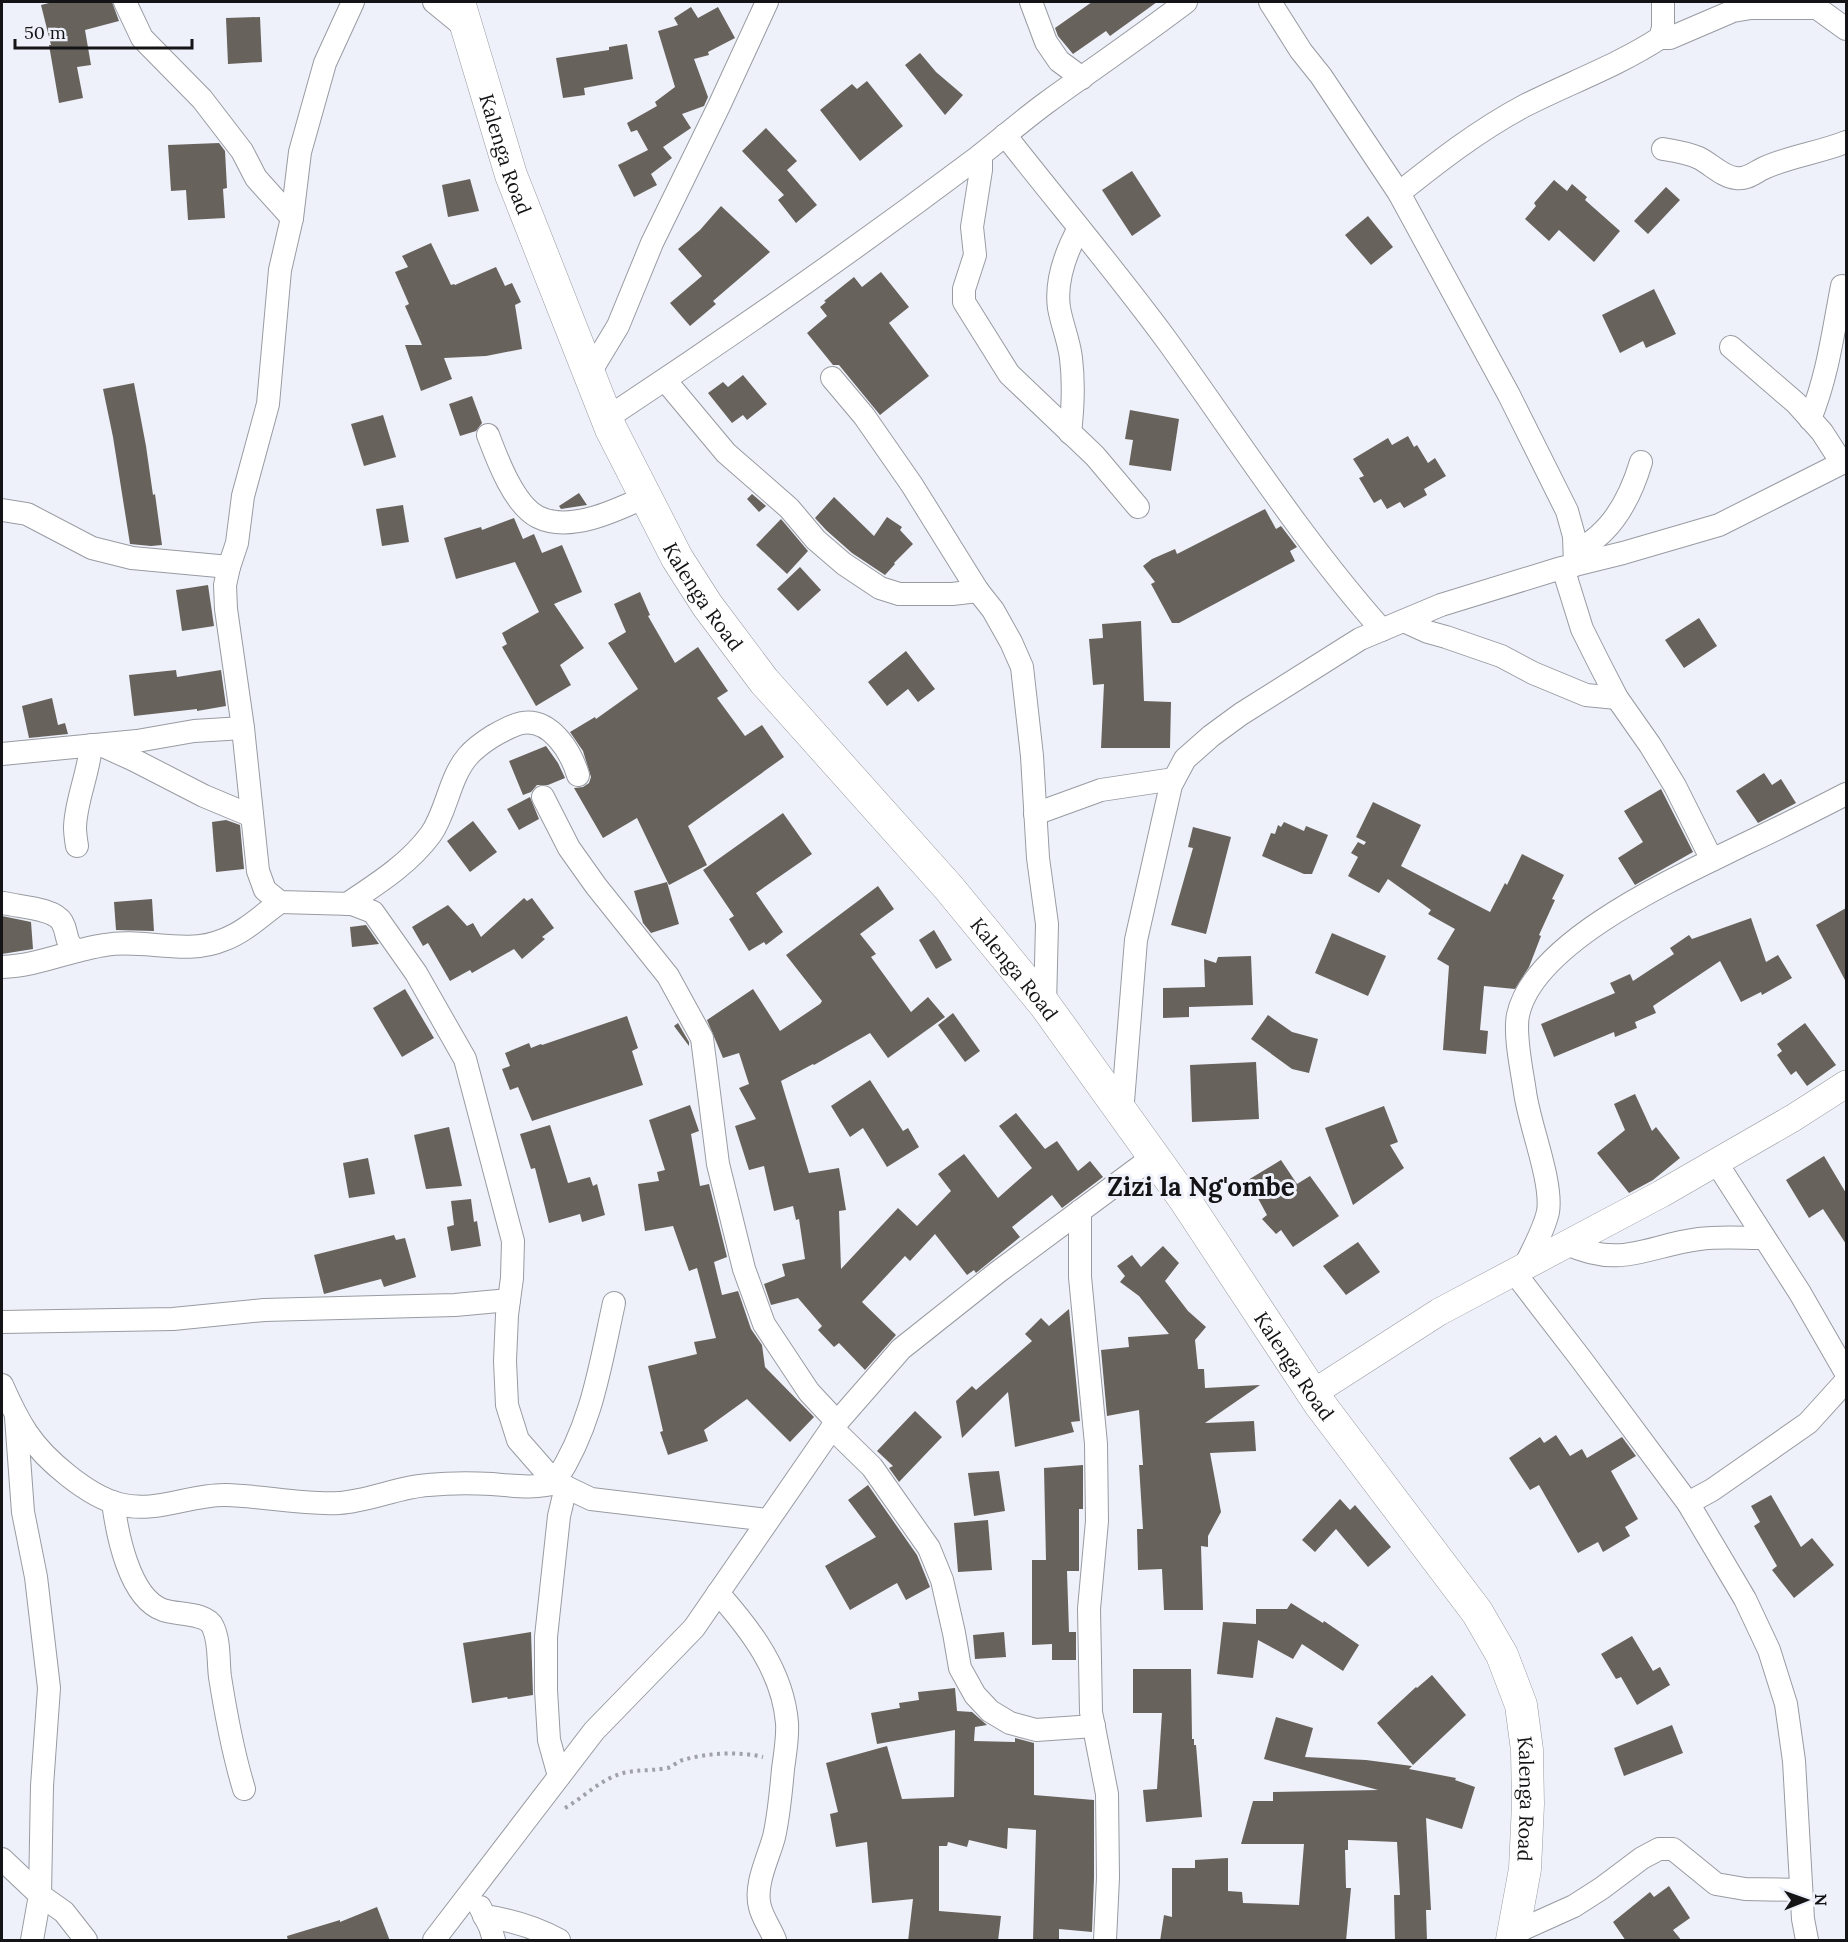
<svg xmlns="http://www.w3.org/2000/svg" width="1848" height="1942" viewBox="0 0 1848 1942" font-family="Lora,serif">
  <style>
    .building { fill: #68625d }
    .lines { fill: none; stroke-linecap: round; stroke-linejoin: round }
    .minor-casing { stroke: #989ba2; stroke-width: 24 }
    .tertiary-casing { stroke: #989ba2; stroke-width: 28 }
    .secondary-casing { stroke: #989ba2; stroke-width: 33 }
    .path { stroke: #9fa1a7; stroke-width: 4; stroke-dasharray: 3 4.5; stroke-linecap: butt }
    .minor { stroke: #fff; stroke-width: 22 }
    .tertiary { stroke: #fff; stroke-width: 27 }
    .secondary { stroke: #fff; stroke-width: 32 }
    .labels { text-anchor: middle; dominant-baseline: central; stroke-width: 6; stroke-linejoin: round; paint-order: stroke }
    .street-label { font-size: 20px; fill: #141417; stroke: #eef1f9 }
    .district-label { font-size: 26px; font-weight: bold; fill: #141417; stroke: #eef1f9 }
  </style>
  <rect width="100%" height="100%" fill="#eef1f9"/>
  <g class="building">
    <polygon points="53,2 112,2 119,21 85,30 91,65 77,67 83,98 59,103 49,45 51,45 41,5"/>
    <polygon points="1092,2 1157,2 1110,36 1106,31 1073,54 1058,36 1055,28"/>
    <polygon points="691,7 698,18 718,7 735,38 708,52 709,55 694,59 708,97 704,106 682,114 691,128 663,147 672,158 651,174 657,185 634,197 618,165 648,150 637,130 631,132 627,123 657,106 655,102 675,87 658,31 678,25 674,18"/>
    <polygon points="260,17 262,62 228,64 226,18"/>
    <polygon points="627,44 633,79 584,88 585,95 563,98 556,58 609,50 609,47"/>
    <polygon points="920,53 936,72 963,95 945,115 905,65"/>
    <polygon points="867,81 903,126 860,161 820,110 852,84 857,89"/>
    <polygon points="766,128 797,161 787,170 817,205 796,223 778,200 784,195 742,151"/>
    <polygon points="219,143 225,151 227,188 223,189 225,218 188,220 186,190 171,191 168,145"/>
    <polygon points="1132,171 1161,216 1132,236 1102,190"/>
    <polygon points="470,179 479,211 448,217 442,185"/>
    <polygon points="1554,180 1567,191 1572,184 1587,197 1585,200 1620,231 1594,262 1559,230 1549,241 1525,219 1536,206 1534,203"/>
    <polygon points="1666,187 1680,200 1648,234 1634,221"/>
    <polygon points="721,206 770,252 713,301 716,304 690,326 670,303 702,276 678,249 700,230"/>
    <polygon points="1368,216 1393,247 1371,265 1345,235"/>
    <polygon points="431,243 451,285 454,284 455,285 496,267 505,286 512,283 521,302 515,305 522,349 486,356 444,358 452,379 421,391 405,345 422,345 405,306 409,304 395,272 408,267 402,256"/>
    <polygon points="881,272 909,307 889,323 929,376 880,415 839,365 833,365 807,333 827,316 820,307 826,302 824,301 854,277 862,287"/>
    <polygon points="1654,289 1676,334 1646,348 1643,341 1620,353 1602,315"/>
    <polygon points="743,375 767,404 747,420 743,415 732,423 708,393 723,382 728,387"/>
    <polygon points="134,383 146,446 153,495 155,494 162,545 151,546 130,544 113,437 103,389"/>
    <polygon points="472,396 482,423 476,431 460,436 449,404"/>
    <polygon points="1130,410 1179,419 1171,471 1129,465 1133,440 1125,439"/>
    <polygon points="383,415 396,457 364,466 351,424"/>
    <polygon points="1408,436 1414,447 1417,445 1428,463 1435,458 1446,476 1424,489 1427,495 1404,508 1400,502 1387,509 1381,499 1374,503 1359,478 1364,476 1353,459 1388,438 1392,445"/>
    <polygon points="579,493 587,505 561,509 559,506"/>
    <polygon points="752,494 766,506 759,512 747,499"/>
    <polygon points="834,497 874,536 887,517 902,527 900,530 913,544 894,563 895,564 885,575 852,553 826,530 815,518"/>
    <polygon points="403,505 409,542 382,546 376,509"/>
    <polygon points="1265,509 1276,529 1281,526 1297,547 1290,551 1295,561 1179,623 1172,623 1151,584 1155,582 1143,566 1152,559 1175,549 1177,554"/>
    <polygon points="514,518 523,539 534,534 542,553 562,545 582,592 554,604 584,648 560,665 571,685 536,706 502,647 507,644 502,633 539,612 515,562 456,579 444,538 481,527 482,530"/>
    <polygon points="781,519 808,551 787,574 756,545"/>
    <polygon points="800,567 821,590 798,611 777,589"/>
    <polygon points="208,585 214,626 182,631 176,590"/>
    <polygon points="640,592 650,615 648,616 675,663 698,647 728,691 717,698 745,736 762,725 784,757 688,826 707,865 669,885 637,818 603,838 574,788 583,787 589,783 591,777 583,751 570,732 595,717 596,719 638,689 608,643 626,632 614,604"/>
    <polygon points="1699,618 1717,646 1684,668 1665,640"/>
    <polygon points="1141,621 1144,701 1171,702 1170,748 1101,748 1104,684 1093,685 1089,639 1103,638 1102,624"/>
    <polygon points="906,651 935,689 918,702 908,689 887,706 868,682"/>
    <polygon points="176,670 177,677 221,670 226,706 197,711 197,709 134,716 129,675"/>
    <polygon points="52,698 58,725 65,723 68,734 29,738 22,706"/>
    <polygon points="546,746 558,763 565,778 548,785 537,785 531,792 523,795 509,761"/>
    <polygon points="1764,773 1772,785 1781,779 1796,803 1758,823 1736,791"/>
    <polygon points="1661,789 1693,852 1635,885 1618,858 1643,842 1624,811"/>
    <polygon points="530,797 539,819 519,830 507,809"/>
    <polygon points="1373,802 1421,825 1401,866 1490,912 1505,883 1507,885 1522,854 1564,875 1552,899 1555,900 1539,935 1541,936 1529,967 1515,989 1484,986 1480,1030 1488,1031 1486,1054 1443,1050 1449,966 1437,959 1455,929 1428,914 1431,910 1388,879 1379,893 1348,876 1358,857 1351,853 1358,842 1364,845 1366,842 1356,837"/>
    <polygon points="783,813 812,854 756,893 783,932 766,945 764,942 749,951 729,919 734,916 703,870"/>
    <polygon points="226,820 240,825 244,869 216,872 212,822"/>
    <polygon points="473,821 497,852 470,872 447,841"/>
    <polygon points="1284,822 1304,831 1306,826 1328,835 1312,874 1304,874 1262,856 1271,833 1275,834 1278,825 1281,827"/>
    <polygon points="1193,827 1231,837 1206,934 1171,925 1193,848 1188,847"/>
    <polygon points="667,882 679,924 651,933 643,923 634,891"/>
    <polygon points="878,886 894,909 860,934 876,954 871,957 911,1012 928,997 945,1017 888,1058 870,1033 814,1065 813,1064 781,1081 809,1173 839,1168 846,1210 839,1211 841,1269 898,1208 917,1226 951,1191 938,1174 964,1154 998,1198 1032,1168 999,1126 1016,1113 1045,1149 1057,1141 1078,1171 1090,1161 1103,1177 1062,1208 1052,1195 1012,1227 1020,1237 976,1273 974,1270 967,1275 935,1234 910,1261 905,1256 862,1302 896,1335 865,1370 839,1343 834,1347 818,1330 822,1326 798,1298 771,1305 764,1284 785,1276 782,1264 805,1259 799,1219 796,1220 793,1206 774,1211 764,1166 749,1170 735,1126 756,1119 739,1088 749,1084 739,1053 723,1058 707,1020 753,989 780,1031 820,1004 822,1001 786,955"/>
    <polygon points="524,898 527,901 532,898 554,928 542,937 545,939 522,959 514,949 472,973 470,970 450,981 428,943 423,946 412,927 448,905 467,926 473,923 481,937"/>
    <polygon points="152,899 154,931 116,930 114,902"/>
    <polygon points="1846,908 1846,982 1816,925"/>
    <polygon points="2,916 31,922 33,949 2,954"/>
    <polygon points="1751,918 1766,962 1778,955 1792,978 1762,995 1761,992 1741,1002 1720,961 1653,1006 1656,1013 1635,1022 1637,1028 1615,1037 1614,1032 1554,1057 1541,1024 1615,993 1610,983 1630,974 1633,981 1674,954 1670,948 1689,935 1692,939"/>
    <polygon points="366,925 379,944 352,947 350,927"/>
    <polygon points="934,930 952,960 936,969 919,940"/>
    <polygon points="1332,933 1386,956 1368,996 1315,973"/>
    <polygon points="1251,956 1253,1005 1189,1007 1189,1017 1163,1018 1163,988 1205,987 1204,959 1216,963 1218,957"/>
    <polygon points="405,989 434,1038 402,1057 373,1008"/>
    <polygon points="953,1013 980,1051 965,1062 938,1025"/>
    <polygon points="1268,1015 1292,1032 1318,1039 1309,1073 1292,1069 1251,1039"/>
    <polygon points="627,1016 638,1048 632,1051 643,1085 532,1121 518,1087 510,1090 502,1069 510,1066 505,1053 529,1043 531,1048 541,1044 542,1045"/>
    <polygon points="678,1023 689,1042 689,1046 674,1026"/>
    <polygon points="1805,1023 1836,1065 1807,1086 1796,1071 1791,1075 1777,1055 1782,1051 1777,1044"/>
    <polygon points="1256,1062 1259,1119 1192,1122 1190,1065"/>
    <polygon points="870,1080 903,1131 908,1128 919,1147 887,1167 863,1128 850,1137 831,1106"/>
    <polygon points="1635,1094 1652,1131 1656,1127 1680,1158 1653,1180 1629,1193 1597,1153 1625,1130 1614,1104"/>
    <polygon points="690,1105 699,1131 691,1134 700,1186 709,1184 727,1257 714,1262 722,1295 738,1291 751,1329 762,1345 765,1367 814,1417 790,1442 747,1399 704,1430 708,1441 668,1455 660,1432 663,1431 648,1366 697,1354 694,1342 716,1338 697,1268 689,1271 673,1226 645,1231 638,1184 659,1181 657,1172 665,1170 649,1120"/>
    <polygon points="1384,1106 1398,1142 1390,1145 1404,1168 1353,1205 1325,1128"/>
    <polygon points="550,1125 568,1183 590,1177 593,1186 597,1184 605,1215 582,1222 580,1214 549,1223 535,1168 531,1169 520,1134"/>
    <polygon points="449,1127 462,1186 426,1189 414,1135"/>
    <polygon points="1824,1156 1846,1193 1846,1244 1823,1209 1809,1218 1786,1180"/>
    <polygon points="368,1158 375,1194 349,1198 343,1163"/>
    <polygon points="1281,1160 1297,1184 1310,1176 1339,1216 1293,1247 1281,1230 1276,1234 1262,1219 1267,1215 1248,1180"/>
    <polygon points="471,1199 474,1222 477,1221 481,1246 451,1251 447,1227 454,1225 451,1201"/>
    <polygon points="394,1235 396,1240 405,1238 416,1277 384,1287 381,1279 324,1294 314,1255"/>
    <polygon points="1358,1242 1380,1272 1346,1295 1323,1266"/>
    <polygon points="1163,1246 1179,1263 1165,1281 1188,1311 1206,1327 1195,1340 1198,1369 1204,1369 1205,1388 1260,1385 1205,1423 1254,1421 1256,1451 1210,1453 1221,1512 1208,1536 1208,1547 1201,1546 1203,1610 1164,1610 1162,1569 1138,1570 1137,1529 1143,1529 1139,1465 1143,1465 1139,1410 1107,1416 1101,1350 1129,1347 1128,1337 1169,1334 1139,1296 1120,1282 1125,1276 1117,1266 1132,1255 1141,1267"/>
    <polygon points="1069,1309 1080,1421 1071,1422 1074,1432 1015,1447 1008,1392 962,1438 956,1401 972,1386 976,1390 1032,1341 1025,1334 1041,1318 1049,1326"/>
    <polygon points="915,1411 942,1437 899,1482 889,1468 893,1466 877,1451"/>
    <polygon points="1556,1435 1570,1456 1582,1449 1587,1458 1622,1437 1636,1456 1611,1471 1638,1519 1625,1527 1630,1536 1603,1552 1598,1542 1578,1553 1539,1485 1530,1490 1509,1458 1540,1437 1544,1443"/>
    <polygon points="1083,1465 1083,1509 1079,1509 1079,1571 1067,1571 1069,1632 1076,1632 1076,1660 1052,1660 1052,1644 1032,1645 1032,1560 1046,1560 1044,1468"/>
    <polygon points="999,1471 1005,1511 974,1516 968,1473"/>
    <polygon points="868,1485 917,1555 930,1587 906,1600 897,1583 850,1610 825,1566 876,1537 848,1500"/>
    <polygon points="1771,1495 1801,1547 1812,1538 1834,1565 1794,1598 1772,1570 1777,1566 1754,1526 1760,1522 1751,1506"/>
    <polygon points="1340,1499 1350,1510 1355,1505 1391,1547 1368,1567 1336,1529 1315,1552 1302,1540"/>
    <polygon points="988,1520 992,1570 958,1572 954,1523"/>
    <polygon points="1291,1603 1323,1623 1324,1621 1359,1645 1343,1671 1302,1644 1293,1659 1258,1640 1253,1678 1217,1674 1223,1622 1256,1624 1256,1609 1287,1609"/>
    <polygon points="531,1632 533,1695 508,1699 507,1697 472,1703 463,1643"/>
    <polygon points="1004,1632 1006,1657 975,1659 973,1635"/>
    <polygon points="1632,1636 1653,1671 1660,1667 1670,1685 1637,1705 1621,1677 1616,1679 1601,1654"/>
    <polygon points="1133,1669 1191,1669 1192,1739 1194,1739 1194,1745 1196,1745 1202,1817 1146,1822 1143,1790 1157,1789 1162,1713 1133,1713"/>
    <polygon points="1432,1675 1466,1715 1413,1765 1377,1723 1416,1687 1417,1688"/>
    <polygon points="955,1688 957,1711 972,1712 987,1725 975,1727 974,1741 1015,1742 1015,1738 1034,1743 1034,1795 1094,1800 1094,1878 1092,1932 1059,1929 1059,1941 1033,1941 1036,1830 1008,1828 1007,1849 969,1840 967,1847 948,1842 947,1846 939,1846 939,1911 1001,1916 998,1941 908,1941 913,1899 872,1903 867,1842 836,1847 830,1814 838,1812 826,1763 887,1746 902,1799 954,1797 955,1730 877,1744 871,1713 900,1708 899,1703 919,1700 918,1692"/>
    <polygon points="1276,1717 1313,1728 1305,1757 1366,1760 1412,1766 1409,1769 1456,1778 1455,1780 1475,1787 1462,1829 1426,1818 1431,1910 1426,1910 1427,1941 1395,1941 1394,1895 1400,1895 1397,1842 1348,1840 1348,1850 1345,1850 1346,1888 1351,1888 1346,1941 1160,1941 1164,1915 1172,1917 1172,1868 1195,1868 1195,1860 1228,1858 1228,1891 1242,1892 1243,1903 1299,1905 1304,1844 1241,1844 1253,1801 1273,1801 1273,1792 1378,1790 1264,1759"/>
    <polygon points="1672,1725 1683,1753 1624,1776 1614,1748"/>
    <polygon points="1669,1886 1690,1918 1673,1930 1682,1941 1626,1941 1613,1922 1650,1892 1654,1897"/>
    <polygon points="377,1907 390,1941 288,1941 287,1936 340,1920 340,1922"/>
  </g>
  <g class="lines">
    <g class="minor-casing">
      <g id="minor">
        <polyline points="125,2 142,38 202,99 242,151 256,178 292,218"/>
        <polyline points="353,2 325,63 300,152 292,218 280,270 268,404 243,496 237,543 229,567 225,585 226,609 243,728 258,871 265,890 280,902 352,904 373,912 416,973 465,1059 513,1241 512,1278 507,1315 505,1361 507,1405 518,1440 546,1472 566,1487 591,1499 768,1520"/>
        <polyline points="434,2 467,29"/>
        <polyline points="1031,2 1046,42 1059,61 1082,78"/>
        <polyline points="1270,2 1301,51 1321,76 1399,193 1509,395 1567,511 1574,536 1575,565"/>
        <polyline points="1660,38 1670,38 1733,11 1751,8 1817,8 1846,29"/>
        <path d="M 1005,135 C 1059,204 1116,271 1168,342 C 1238,439 1302,540 1382,630"/>
        <path d="M 1663,149 C 1676,151 1688,153 1699,158 C 1711,164 1723,177 1736,178 C 1746,180 1754,173 1762,169 C 1789,156 1819,153 1846,142"/>
        <polyline points="981,155 981,170 972,227 975,255 964,289 964,302 1009,374 1095,456 1138,507"/>
        <path d="M 1399,193 C 1439,161 1479,130 1524,106 C 1569,83 1617,66 1660,38 L 1663,28 L 1663,2"/>
        <polyline points="1731,347 1796,403 1822,432 1842,463"/>
        <polyline points="589,374 618,326 652,243 719,106 767,2"/>
        <polyline points="832,378 864,416 912,485 978,591 993,610 1011,642 1022,667 1032,756 1038,858 1047,924 1045,1005"/>
        <polyline points="665,380 726,453 789,508 816,540 844,564 880,588 899,594 952,594 978,591"/>
        <path d="M 607,418 C 733,335 857,248 978,157 C 1001,139 1023,120 1046,103 C 1093,69 1140,37 1186,2"/>
        <path d="M 1810,419 C 1828,375 1833,332 1842,286"/>
        <path d="M 1070,433 C 1073,408 1074,383 1071,358 C 1069,341 1062,325 1059,308 C 1055,280 1066,252 1079,228"/>
        <path d="M 488,435 C 497,459 514,505 538,517 C 570,533 617,510 645,497"/>
        <polyline points="2,510 27,514 92,548 132,558 229,567"/>
        <path d="M 1575,551 C 1611,535 1630,499 1641,462"/>
        <polyline points="1563,568 1582,629 1598,661 1617,698 1650,745 1675,786 1712,860"/>
        <polyline points="1404,621 1428,632 1446,637 1501,656 1533,673 1586,695 1617,698"/>
        <polyline points="101,745 134,760 204,796 252,816"/>
        <polyline points="2,754 137,741 194,731 243,728"/>
        <polyline points="543,797 569,848 596,886 668,976 702,1038 718,1164 744,1269 764,1324 809,1392 837,1422"/>
        <polyline points="1035,814 1101,790 1174,779"/>
        <path d="M 77,846 C 76,840 75,833 75,827 C 76,799 89,773 91,745"/>
        <path d="M 4,903 C 19,907 54,908 62,922 C 69,934 63,939 76,951"/>
        <path d="M 347,904 C 377,884 409,864 431,834 C 447,811 449,778 468,756 C 475,748 485,741 493,736 C 502,731 512,725 522,723 C 551,718 571,752 578,775"/>
        <path d="M 2,967 C 38,966 70,950 105,945 C 143,938 186,956 223,940 C 245,932 262,915 280,902"/>
        <polyline points="1122,1114 1136,940 1171,785 1185,759 1211,736 1241,714 1360,639 1441,605 1558,569 1623,553 1719,525 1846,461"/>
        <polyline points="1716,1162 1800,1293 1846,1373"/>
        <polyline points="1080,1211 1080,1277 1096,1444 1097,1521 1089,1609 1091,1712 1107,1794 1108,1878 1105,1940"/>
        <path d="M 1567,1244 C 1622,1269 1646,1246 1699,1239 C 1720,1236 1743,1238 1764,1238"/>
        <path d="M 1525,1266 C 1533,1249 1544,1230 1548,1212 C 1553,1182 1529,1124 1525,1092 C 1522,1071 1514,1035 1518,1015 C 1534,940 1682,875 1745,844 C 1779,828 1813,811 1846,794"/>
        <polyline points="1514,1272 1581,1359 1688,1503 1745,1599 1769,1650 1786,1704 1794,1761 1803,1919 1807,1940"/>
        <polyline points="2,1322 173,1319 264,1310 455,1305 509,1300"/>
        <path d="M 2,1385 C 9,1401 17,1418 27,1433 C 45,1460 88,1496 119,1504 C 155,1514 190,1494 226,1495 C 265,1496 301,1505 339,1503 C 370,1501 398,1487 428,1485 C 449,1483 471,1483 492,1484 C 515,1486 537,1489 559,1482"/>
        <polyline points="16,1417 23,1512 36,1577 49,1688 42,1786 40,1895 32,1940"/>
        <polyline points="832,1428 872,1467 929,1548 942,1580 954,1633 960,1668 975,1695 990,1711 1010,1723 1036,1730 1094,1726"/>
        <path d="M 556,1480 C 592,1425 600,1366 614,1303"/>
        <path d="M 113,1502 C 117,1533 129,1598 163,1610 C 176,1615 207,1612 213,1627 C 220,1642 218,1662 220,1677 C 226,1715 233,1753 244,1789"/>
        <polyline points="1688,1503 1712,1490 1808,1423 1846,1381"/>
        <path d="M 718,1593 C 751,1630 783,1672 787,1723 C 788,1738 785,1754 783,1769 C 781,1792 779,1815 774,1837 C 768,1859 754,1885 760,1907 C 763,1919 771,1929 775,1940"/>
        <polyline points="559,1776 549,1740 546,1690 546,1637 559,1516 566,1487"/>
        <polyline points="2,1859 40,1895 64,1912 86,1940"/>
        <polyline points="480,1907 490,1927 494,1940"/>
        <path d="M 484,1916 C 512,1920 535,1927 559,1940"/>
        <polyline points="1514,1933 1574,1906 1602,1888 1642,1858 1659,1849 1673,1849 1716,1884 1745,1889 1801,1890"/>
        <polyline points="434,1940 594,1731 694,1628 832,1428 901,1349 998,1272 1153,1157"/>
      </g>
    </g>
    <g class="tertiary-casing">
      <polyline id="tertiary" points="1313,1393 1439,1312 1661,1194 1793,1118 1846,1084"/>
    </g>
    <g class="secondary-casing">
      <g id="secondary">
        <path id="s1" d="M 459,2 L 511,175 L 611,429 L 677,558 L 707,605 L 764,681 L 949,888 L 1045,1005 L 1185,1200 L 1319,1403 L 1477,1612 L 1502,1655 L 1521,1705 L 1527,1750 L 1528,1804 L 1525,1869 L 1512,1940"/>
      </g>
    </g>
    <path class="path" d="M 565,1808 C 581,1799 595,1785 612,1777 C 632,1768 647,1772 667,1768 C 673,1767 677,1761 683,1760 C 707,1753 738,1751 763,1757"/>
    <use href="#minor" class="minor"/>
    <use href="#tertiary" class="tertiary"/>
    <use href="#secondary" class="secondary"/>
  </g>
  <g class="labels">
    <g class="street-label">
      <text stroke="none"><textPath href="#s1" startOffset="159">Kalenga Road</textPath></text>
      <text stroke="none"><textPath href="#s1" startOffset="645">Kalenga Road</textPath></text>
      <text stroke="none"><textPath href="#s1" startOffset="1131">Kalenga Road</textPath></text>
      <text stroke="none"><textPath href="#s1" startOffset="1617">Kalenga Road</textPath></text>
      <text stroke="none"><textPath href="#s1" startOffset="2121">Kalenga Road</textPath></text>
    </g>
    <g class="district-label">
      <text x="1201" y="1186">Zizi la Ng'ombe</text>
    </g>
  </g>
  <rect width="1848" height="1942" fill="none" stroke="#141417" stroke-width="6"/>
  <g transform="translate(1806 1900) rotate(89)" stroke="#eef1f9" stroke-width="4.5" paint-order="stroke">
  <path d="M0-4.5L10 22L0 15L-10 22Z" fill="#141417"/>
  <text y="-9" font-size="16" font-weight="bold" text-anchor="middle" fill="#141417">N</text>
  </g>
  <path d="M15 39v9h177v-9" fill="none" stroke="#141417" stroke-width="3"/>
  <text x="24" y="39" font-size="18" fill="#141417" stroke="#eef1f9" stroke-width="4.5" paint-order="stroke">50 m</text>
</svg>
